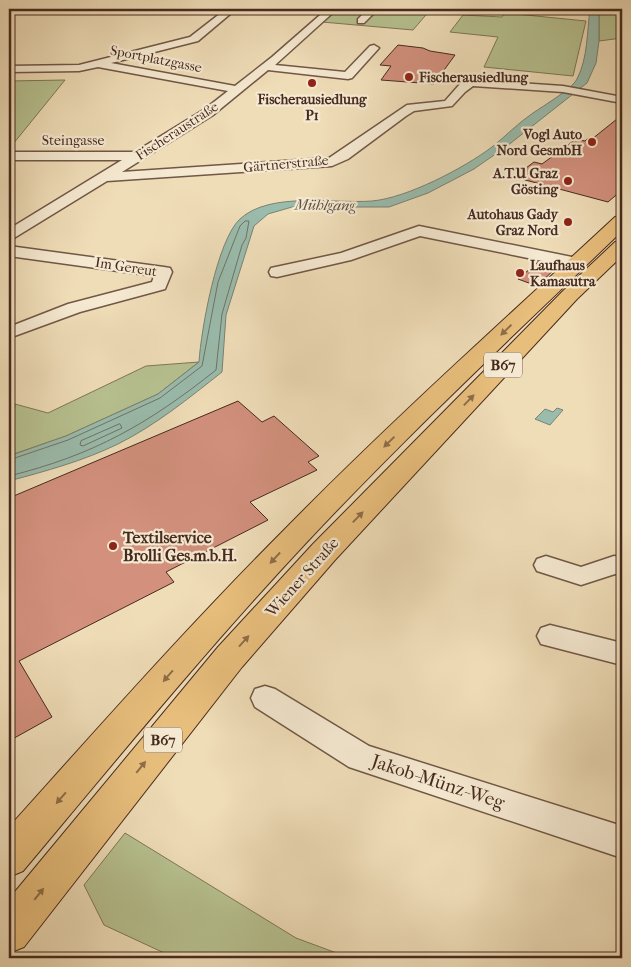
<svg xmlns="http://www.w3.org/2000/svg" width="631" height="967" viewBox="0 0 631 967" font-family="'IM FELL French Canon',serif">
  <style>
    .green { fill: #b7c190; stroke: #7f7658 }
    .water { fill: #9abcad; stroke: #798274 }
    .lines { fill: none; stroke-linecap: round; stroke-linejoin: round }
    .shore { stroke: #707366; stroke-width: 1 }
    .building { fill: #d2907d; stroke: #472a1f }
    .minor-casing { stroke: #715745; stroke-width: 3 }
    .major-casing { stroke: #472a1f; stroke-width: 2 }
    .minor { fill: #f5e9d1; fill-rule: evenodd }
    .major { fill: #e8be7c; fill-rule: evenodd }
    .oneway { fill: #8f6d49 }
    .poi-dot { fill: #8f2418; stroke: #f5e9d1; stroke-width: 2 }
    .labels { text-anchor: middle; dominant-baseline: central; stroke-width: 4.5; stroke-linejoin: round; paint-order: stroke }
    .far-street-label { font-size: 14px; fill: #472a1f; stroke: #f5e9d1 }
    .far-poi-label { font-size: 14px; font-weight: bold; fill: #472a1f; stroke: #f5e9d1; text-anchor: end }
    .far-water-label { font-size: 15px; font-style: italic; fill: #5c4e42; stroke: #f5e9d1 }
    .shield { fill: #f5e9d1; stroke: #7b6354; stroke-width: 1 }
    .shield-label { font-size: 15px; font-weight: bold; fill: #472a1f }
    .poi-label { font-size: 16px; font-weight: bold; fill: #472a1f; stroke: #f5e9d1; text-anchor: start }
    .street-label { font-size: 16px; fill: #472a1f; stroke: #f5e9d1 }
    .near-street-label { font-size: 19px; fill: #472a1f; stroke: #f5e9d1 }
  </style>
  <rect width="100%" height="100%" fill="#efddb8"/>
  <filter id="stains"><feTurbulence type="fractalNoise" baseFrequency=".004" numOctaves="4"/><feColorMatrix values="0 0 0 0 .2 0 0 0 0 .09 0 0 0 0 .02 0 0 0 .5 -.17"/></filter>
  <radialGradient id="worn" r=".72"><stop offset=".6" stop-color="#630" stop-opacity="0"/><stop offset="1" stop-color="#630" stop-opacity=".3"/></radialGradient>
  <g class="green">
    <polygon points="337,9 431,9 413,30 322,22"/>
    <polygon points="507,9 515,9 516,14 586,21 573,76 484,67 498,37 450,32 463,15 502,17"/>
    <polygon points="599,9 622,11 620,24 622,25 622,38 599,41"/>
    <polygon points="65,80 9,149 9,81"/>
    <polygon points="199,362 158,394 66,436 11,455 15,404 48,413 146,366"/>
    <polygon points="125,833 296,938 350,958 175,958 104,925 84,885"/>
  </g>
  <g class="water">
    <path d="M 590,9 L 599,9 L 599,41 L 596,63 L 587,83 L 507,146 L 474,169 L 428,193 L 389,207 L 292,207 L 268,214 L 254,226 L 226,315 L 222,372 C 189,398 156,425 118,444 C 83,461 46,471 9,481 L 9,456 L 66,436 L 158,394 L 199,362 C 201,330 217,240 240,219 C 270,191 335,204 372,201 C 407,198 464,168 492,147 C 506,136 518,123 533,113 C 543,106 572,89 577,79 C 588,58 587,31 590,9 Z"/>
    <polygon points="557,408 563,410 550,425 535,419 545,409 553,412"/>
  </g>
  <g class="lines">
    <g class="shore">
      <polygon points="120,424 122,428 83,446 80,445 81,441"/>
      <path d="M 9,460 L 68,440 L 160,398 L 202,366 L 218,282 L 240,226 L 245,221 L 249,221 L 246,238 L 242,245 L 222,314 L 216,370 C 148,424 94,455 9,476"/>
    </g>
  </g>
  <g class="building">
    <polygon points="398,45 423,48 430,51 455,55 434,84 381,80 391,66 380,65"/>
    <polygon points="622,115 622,190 608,202 514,177 534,162 542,164 576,139 585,141 588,138 592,139"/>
    <polygon points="538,262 558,266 537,286 518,279"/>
    <polygon points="238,401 262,422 274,416 319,456 308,462 317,470 250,502 268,520 166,572 174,582 19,661 52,717 9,741 9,498"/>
  </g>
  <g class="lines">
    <g class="minor-casing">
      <g id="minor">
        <polygon points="226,9 236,9 198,41 111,63 235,86 272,57 327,9 337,9 275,65 345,72 370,46 374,45 379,48 352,78 348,79 268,70 213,115 122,172 329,158 407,105 445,101 460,84 473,80 563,86 622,97 622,103 563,92 473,86 465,92 452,106 414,111 406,116 348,159 332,166 107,181 14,238 9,240 9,229 122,160 9,160 9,152 135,152 205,109 228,91 98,67 79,71 9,72 9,66 79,65 190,37"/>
        <polygon points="368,9 378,9 364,23 358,23 358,19"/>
        <polygon points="419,226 577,258 583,260 585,263 583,266 577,268 420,236 351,260 277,277 271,276 269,272 271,268 341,253"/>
        <polygon points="9,246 164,267 170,268 172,272 165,289 80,312 9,338 9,327 68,304 152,282 154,276 9,256"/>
        <polygon points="546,556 581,567 614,556 622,557 622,575 615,574 581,585 537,571 534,565 537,559"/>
        <polygon points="550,625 622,643 622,665 541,644 537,636 541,628"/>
        <polygon points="265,686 275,689 369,746 622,826 622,858 349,767 255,707 251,698 255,689"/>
      </g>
    </g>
    <g class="major-casing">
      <g id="major">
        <path d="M 622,215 L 622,231 C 515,334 407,435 305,544 C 207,649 116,760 23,871 L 9,877 L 9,827 C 99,727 189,625 285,529 C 391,421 504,320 615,217 Z"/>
        <polygon points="622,240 622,256 577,299 335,560 242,667 24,947 9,953 9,899 218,647 313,544 563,291 615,242"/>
      </g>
    </g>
    <use href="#minor" class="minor"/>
    <use href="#major" class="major"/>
  </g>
  <defs><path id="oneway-solid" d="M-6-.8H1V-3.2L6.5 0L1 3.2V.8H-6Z" transform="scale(1.25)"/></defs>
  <g class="oneway">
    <use href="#oneway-solid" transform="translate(506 330) rotate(136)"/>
    <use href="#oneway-solid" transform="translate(469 400) rotate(-46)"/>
    <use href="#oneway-solid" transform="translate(389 442) rotate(136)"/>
    <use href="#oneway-solid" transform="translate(358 517) rotate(-46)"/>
    <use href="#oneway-solid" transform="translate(275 558) rotate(133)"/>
    <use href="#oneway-solid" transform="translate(244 641) rotate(-48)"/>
    <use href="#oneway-solid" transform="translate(168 676) rotate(131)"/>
    <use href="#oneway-solid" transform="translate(141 767) rotate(-51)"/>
    <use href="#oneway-solid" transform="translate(61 798) rotate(131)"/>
    <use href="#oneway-solid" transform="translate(39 894) rotate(-51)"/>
  </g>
  <g class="poi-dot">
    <circle cx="409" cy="77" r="5"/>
    <circle cx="312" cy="83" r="5"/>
    <circle cx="592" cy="142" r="5"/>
    <circle cx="568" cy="181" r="5"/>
    <circle cx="568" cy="222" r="5"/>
    <circle cx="520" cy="273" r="5"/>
    <circle cx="113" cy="546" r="5"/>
  </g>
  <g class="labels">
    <g class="far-street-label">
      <text transform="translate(156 59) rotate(11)">Sportplatzgasse</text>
      <text transform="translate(177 131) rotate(-33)">Fischeraustraße</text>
      <text x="73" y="140">Steingasse</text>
      <text transform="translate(286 164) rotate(-5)">Gärtnerstraße</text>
      <text transform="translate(126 267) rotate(9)">Im Gereut</text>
    </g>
    <g class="far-poi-label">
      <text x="419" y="77" text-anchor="start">Fischerausiedlung</text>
      <text x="312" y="99" text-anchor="middle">Fischerausiedlung<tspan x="312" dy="16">P1</tspan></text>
      <text x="582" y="134">Vogl Auto<tspan x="582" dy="16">Nord GesmbH</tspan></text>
      <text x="558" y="173">A.T.U Graz<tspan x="558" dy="16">Gösting</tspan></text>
      <text x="558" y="214">Autohaus Gady<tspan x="558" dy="16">Graz Nord</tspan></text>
      <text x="530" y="265" text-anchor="start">Laufhaus<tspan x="530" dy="16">Kamasutra</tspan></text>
    </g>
    <g class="far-water-label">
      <text transform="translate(325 205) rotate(1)">Mühlgang</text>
    </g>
    <g class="shield">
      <rect x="484" y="352.5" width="38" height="25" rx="4"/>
      <rect x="144" y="727.5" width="38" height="25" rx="4"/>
    </g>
    <g class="shield-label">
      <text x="503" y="365">B67</text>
      <text x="163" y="740">B67</text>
    </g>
    <g class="poi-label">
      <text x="123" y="537">Textilservice<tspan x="123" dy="18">Brolli Ges.m.b.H.</tspan></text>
    </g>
    <g class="street-label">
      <text transform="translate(302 577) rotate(-48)">Wiener Straße</text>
    </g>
    <g class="near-street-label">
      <text transform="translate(438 782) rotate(18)">Jakob-Münz-Weg</text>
    </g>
  </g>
  <rect width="631" height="967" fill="none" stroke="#efddb8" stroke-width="30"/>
  <rect x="10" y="10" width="611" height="947" fill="none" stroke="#472a1f" stroke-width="2.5"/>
  <rect x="15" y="15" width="601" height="937" fill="none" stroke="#472a1f"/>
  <rect width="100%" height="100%" filter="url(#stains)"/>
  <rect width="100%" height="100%" fill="url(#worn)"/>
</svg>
